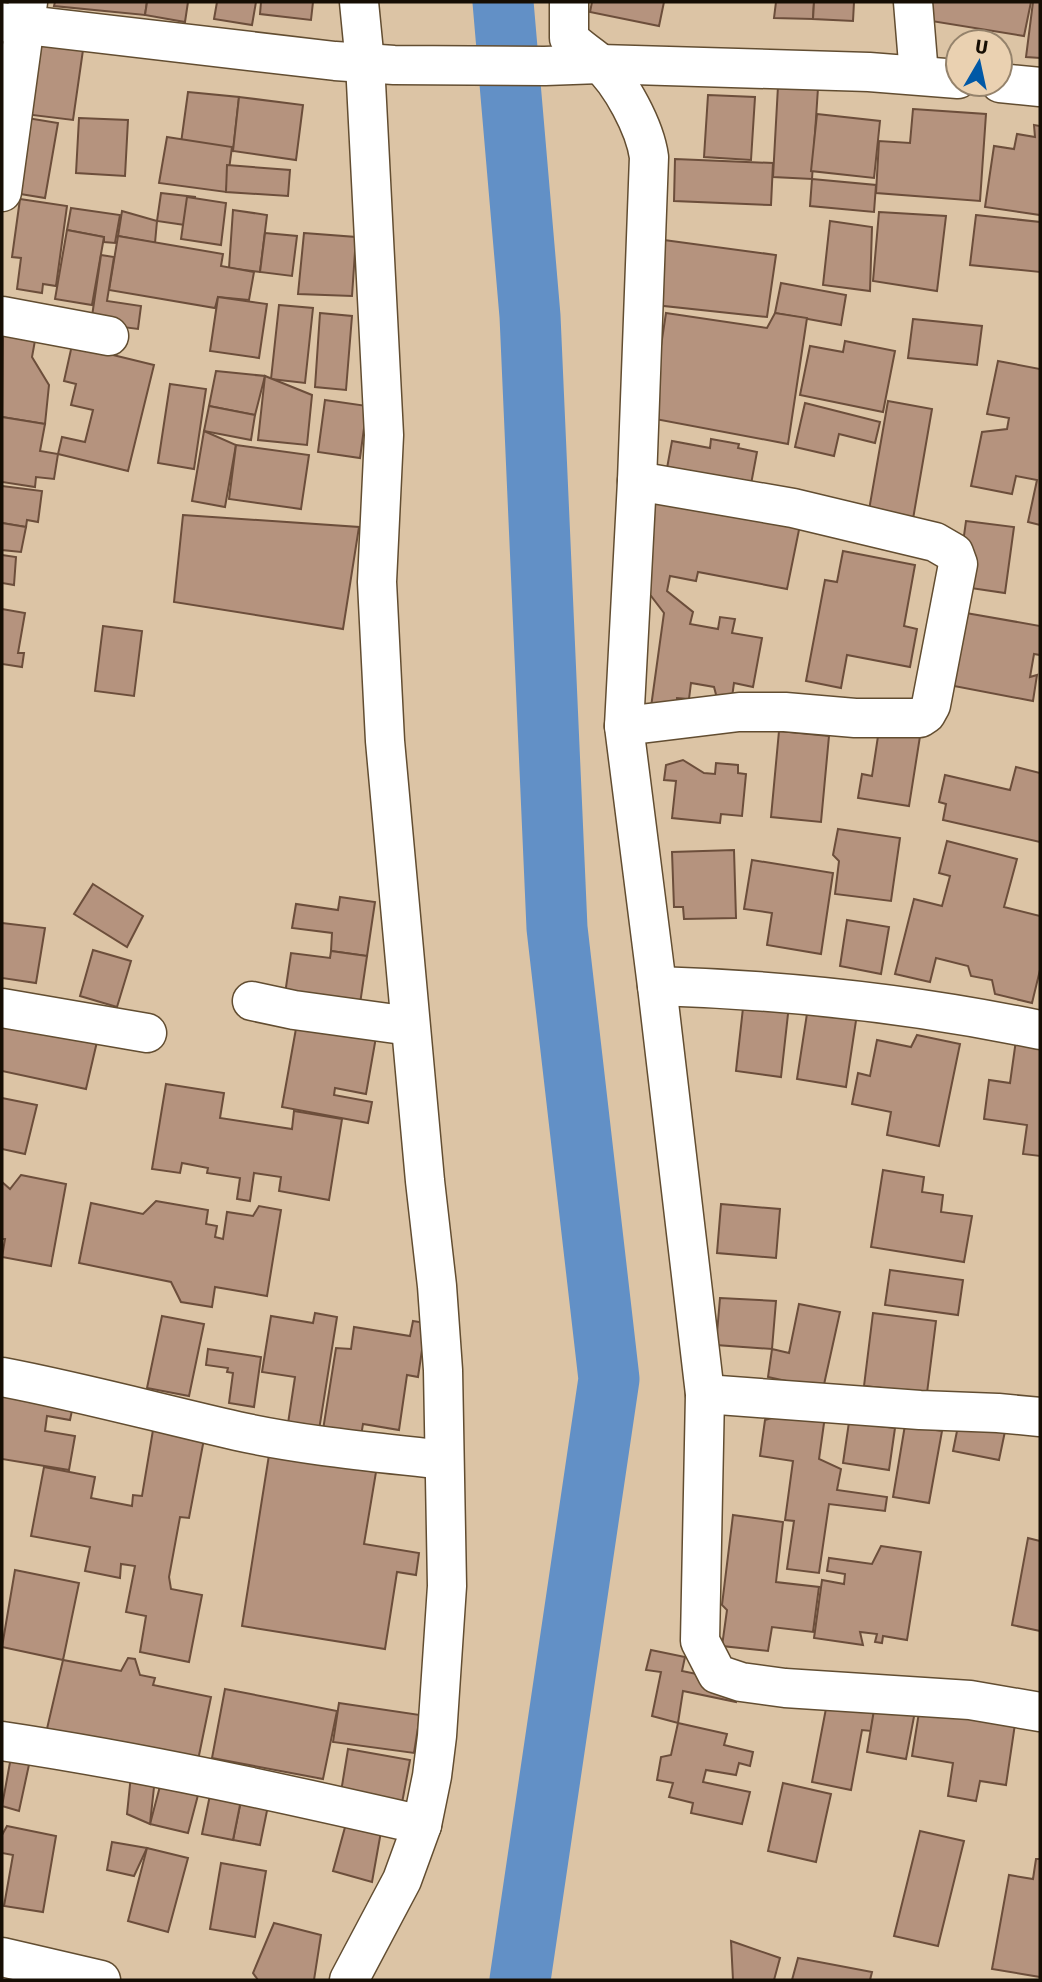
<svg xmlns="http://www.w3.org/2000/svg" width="1042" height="1982" viewBox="0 0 1042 1982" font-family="'Fira Sans',sans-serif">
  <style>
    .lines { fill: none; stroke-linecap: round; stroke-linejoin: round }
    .river { stroke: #6290c6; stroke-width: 61 }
    .building { fill: #b5937e; stroke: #6c4e3b; stroke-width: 2 }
    .minor-casing { stroke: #624d31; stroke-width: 41 }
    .minor { stroke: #fff; stroke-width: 38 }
  </style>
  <rect width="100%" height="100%" fill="#dcc4a5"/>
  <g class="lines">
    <polyline class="river" points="503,2 530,316 557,928 609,1379 520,1980"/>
  </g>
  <g class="building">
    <polygon points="55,2 147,2 145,15 54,6"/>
    <polygon points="147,2 188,2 185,22 145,15"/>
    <polygon points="217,2 256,2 252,25 214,19"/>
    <polygon points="261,2 313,2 311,20 260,14"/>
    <polygon points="592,2 664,2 659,26 590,12"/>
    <polygon points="776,2 814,2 813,19 774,18"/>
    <polygon points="814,2 854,2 853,21 813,19"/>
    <polygon points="922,2 1031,2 1024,36 919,19"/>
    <polygon points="1033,2 1040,2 1040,58 1026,57"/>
    <polygon points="35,36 84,43 73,120 24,114"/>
    <polygon points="778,86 818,88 812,179 773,177"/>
    <polygon points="188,92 239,97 233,151 181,143"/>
    <polygon points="708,95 755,97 751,160 704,157"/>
    <polygon points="239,97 303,105 296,160 233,151"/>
    <polygon points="913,109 986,114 980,201 876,193 879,141 910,143"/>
    <polygon points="817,114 880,121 874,178 811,171"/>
    <polygon points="21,117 58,123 45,198 8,192"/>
    <polygon points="79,118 128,120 125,176 76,173"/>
    <polygon points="1034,125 1040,126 1040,215 985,207 994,146 1014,149 1017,134 1035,137"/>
    <polygon points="167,137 232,147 226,192 159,183"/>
    <polygon points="675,159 773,163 771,205 674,201"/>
    <polygon points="227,165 290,170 288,196 226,192"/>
    <polygon points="812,179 876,185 874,212 810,206"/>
    <polygon points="161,193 195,197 192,226 157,221"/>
    <polygon points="187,197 226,203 221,245 181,239"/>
    <polygon points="20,199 67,206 56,286 43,284 42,293 17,289 21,258 12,257"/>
    <polygon points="71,208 120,215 115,243 104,242 104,237 67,230"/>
    <polygon points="233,210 267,215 260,272 229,268"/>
    <polygon points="122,211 157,221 155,243 118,236"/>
    <polygon points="879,212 946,216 937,291 873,281"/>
    <polygon points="976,215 1040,222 1040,272 970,265"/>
    <polygon points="830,221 872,227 870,291 823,285"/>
    <polygon points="67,230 104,237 92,305 55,299"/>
    <polygon points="265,233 297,236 292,276 260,272"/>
    <polygon points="304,233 356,237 352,296 298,294"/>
    <polygon points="118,236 223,254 221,266 254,272 249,300 218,297 215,308 109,290"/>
    <polygon points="664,240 776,255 767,317 655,305"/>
    <polygon points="101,255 114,257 107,301 141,306 138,329 91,323"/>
    <polygon points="781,283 846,295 841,325 775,313"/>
    <polygon points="218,297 267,304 259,358 210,351"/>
    <polygon points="279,305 313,308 305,383 271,379"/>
    <polygon points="320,313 352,316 346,390 315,387"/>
    <polygon points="666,313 767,328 775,313 807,318 788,444 650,418"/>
    <polygon points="913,319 982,326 977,365 908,358"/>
    <polygon points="3,329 36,335 32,357 49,385 45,424 2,417"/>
    <polygon points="845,341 895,351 883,412 800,395 810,346 843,352"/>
    <polygon points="72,345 154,365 128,471 58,454 62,437 85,442 93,410 71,405 76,384 64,381"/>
    <polygon points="998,361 1040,369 1040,525 1028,522 1037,480 1016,476 1012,494 971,486 982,432 1007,429 1009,418 987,414"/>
    <polygon points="216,371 265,376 255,415 209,406"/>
    <polygon points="265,376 312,395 307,445 258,440"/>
    <polygon points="170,384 206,389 194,469 158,463"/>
    <polygon points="325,400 367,406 360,458 318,452"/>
    <polygon points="888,401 932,409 913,519 869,510"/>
    <polygon points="805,403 880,422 875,443 839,434 834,456 795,447"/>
    <polygon points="209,406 255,415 251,440 204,431"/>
    <polygon points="2,417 45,424 40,451 58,454 54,479 36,477 35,487 2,482"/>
    <polygon points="204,431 236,445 225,507 192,501"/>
    <polygon points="711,439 739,444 738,448 757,452 749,495 665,479 672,441 710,448"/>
    <polygon points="236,445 309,455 301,509 229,499"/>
    <polygon points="2,486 42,491 38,522 27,520 26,527 2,523"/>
    <polygon points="652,486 802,515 787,589 698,572 696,581 670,576 667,591 693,612 690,624 718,629 720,617 735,619 732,633 762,638 753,687 734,683 731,704 718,702 714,687 691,683 689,699 677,698 676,710 651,707 664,613 651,596 639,595"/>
    <polygon points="183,515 359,527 343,629 174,602"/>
    <polygon points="966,521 1014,527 1005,593 957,586"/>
    <polygon points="2,523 26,527 21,552 2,550"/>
    <polygon points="843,551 915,565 904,626 917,629 910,667 847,655 841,688 806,681 825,580 837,582"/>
    <polygon points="2,555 16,557 14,585 2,583"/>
    <polygon points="2,609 25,613 18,653 24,653 22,667 2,664"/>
    <polygon points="966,613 1040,626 1040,655 1034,654 1030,677 1037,675 1033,701 954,686"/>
    <polygon points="103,626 142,631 134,696 95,691"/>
    <polygon points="880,723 921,730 909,806 858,798 862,774 872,776"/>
    <polygon points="779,731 829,736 821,822 771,817"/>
    <polygon points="683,760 704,773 715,774 716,763 738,765 738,773 746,774 742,816 721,814 720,823 672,818 676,781 664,780 666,765"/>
    <polygon points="1016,767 1040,773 1040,842 943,820 946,804 939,802 945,775 1010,790"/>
    <polygon points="838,829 900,838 891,901 835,894 839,861 833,855"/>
    <polygon points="947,841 1017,859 1004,907 1040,916 1040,970 1032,1003 995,994 992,980 971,976 968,966 936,958 930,982 895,974 914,899 942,906 950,876 939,873"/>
    <polygon points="734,850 736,918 684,919 683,907 674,907 672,852"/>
    <polygon points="752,860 833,873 821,954 767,945 772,913 744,909"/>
    <polygon points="93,884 143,916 127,947 74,914"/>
    <polygon points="340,897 375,902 367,956 331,951 332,933 292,928 296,904 338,910"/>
    <polygon points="847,920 889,927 881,974 840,966"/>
    <polygon points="2,923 45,928 36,983 2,978"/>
    <polygon points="93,950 131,961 117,1007 80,996"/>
    <polygon points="331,951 367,956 360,1004 285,994 291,953 330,958"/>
    <polygon points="744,999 789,1005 781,1077 736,1071"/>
    <polygon points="808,1007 857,1014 846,1087 797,1079"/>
    <polygon points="2,1016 99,1033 86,1089 2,1071"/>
    <polygon points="297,1023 376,1037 366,1094 335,1088 334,1095 372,1102 368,1123 282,1107"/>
    <polygon points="917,1035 960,1044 939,1146 887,1135 891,1112 852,1104 858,1073 870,1076 877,1040 911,1047"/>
    <polygon points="1016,1040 1040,1044 1040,1156 1023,1154 1027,1125 984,1119 989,1080 1010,1083"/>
    <polygon points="166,1084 224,1093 220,1118 292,1129 294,1111 342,1119 329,1200 279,1191 281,1177 254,1173 250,1201 237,1199 240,1178 207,1173 208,1168 182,1163 180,1173 152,1169"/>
    <polygon points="2,1098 37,1105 25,1154 2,1149"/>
    <polygon points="883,1170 924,1177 922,1192 943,1195 941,1212 972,1216 964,1262 871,1247"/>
    <polygon points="21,1175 66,1184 51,1266 2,1257 5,1239 2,1239 2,1182 10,1189"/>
    <polygon points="156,1201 208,1210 206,1224 217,1226 215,1237 223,1239 227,1212 253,1216 259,1206 281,1210 267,1296 215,1287 212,1307 181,1302 171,1282 79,1263 91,1203 143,1214"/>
    <polygon points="721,1204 780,1209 776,1258 717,1253"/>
    <polygon points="890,1270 963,1280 958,1315 885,1305"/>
    <polygon points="720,1298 776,1301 772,1349 716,1345"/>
    <polygon points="799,1304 840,1312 823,1389 768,1377 772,1349 789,1353"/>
    <polygon points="315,1313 337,1317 319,1430 287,1430 295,1377 262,1372 271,1316 313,1323"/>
    <polygon points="873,1313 936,1321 927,1393 864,1386"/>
    <polygon points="162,1316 204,1324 189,1396 147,1388"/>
    <polygon points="413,1321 426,1323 418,1377 407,1375 399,1430 363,1424 361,1436 323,1430 336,1348 351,1349 354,1327 410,1336"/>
    <polygon points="208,1349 261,1357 254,1407 229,1403 233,1373 227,1372 228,1368 206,1365"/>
    <polygon points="2,1393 75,1396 70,1420 47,1416 45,1431 75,1436 69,1470 2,1459"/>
    <polygon points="791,1412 825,1416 819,1459 841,1469 837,1490 887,1497 885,1511 829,1504 819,1573 787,1569 794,1521 785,1520 793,1461 760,1456 765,1420"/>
    <polygon points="960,1416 1008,1417 999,1460 953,1451"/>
    <polygon points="849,1422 895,1428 889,1470 843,1463"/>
    <polygon points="905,1425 942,1431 929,1503 893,1497"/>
    <polygon points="153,1430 204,1439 189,1518 180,1517 169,1577 171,1589 202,1595 189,1662 140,1652 146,1616 126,1612 135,1566 121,1564 120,1578 85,1571 90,1547 31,1536 44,1467 95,1477 91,1498 132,1506 133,1495 142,1496"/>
    <polygon points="269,1455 376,1472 364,1544 419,1553 416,1575 397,1572 385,1649 242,1626"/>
    <polygon points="733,1515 783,1522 776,1582 819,1587 813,1632 772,1627 768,1651 722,1646 727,1610 722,1605"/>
    <polygon points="1028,1538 1040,1541 1040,1631 1012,1625"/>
    <polygon points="881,1546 921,1552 907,1640 883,1636 882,1643 875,1642 877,1634 860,1632 863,1645 814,1638 822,1580 844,1584 845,1574 827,1571 829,1558 872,1564"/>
    <polygon points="15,1570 79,1583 63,1660 2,1647"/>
    <polygon points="651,1650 685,1657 682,1671 740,1683 736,1702 683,1691 678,1723 652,1716 661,1672 646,1670"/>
    <polygon points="128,1658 135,1659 140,1675 155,1678 153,1685 211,1697 197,1765 46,1733 63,1660 121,1671"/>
    <polygon points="225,1689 337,1711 323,1779 212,1758"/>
    <polygon points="828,1698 875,1707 871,1731 862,1730 851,1790 812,1782"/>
    <polygon points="876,1698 916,1706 906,1759 867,1752"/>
    <polygon points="921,1700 1015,1724 1006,1785 980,1781 976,1801 948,1796 953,1763 912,1756"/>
    <polygon points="339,1703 420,1715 414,1753 333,1742"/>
    <polygon points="678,1723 727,1734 724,1745 753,1752 750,1766 739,1763 736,1775 706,1770 703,1782 750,1792 742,1824 691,1813 693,1803 669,1797 673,1783 657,1780 661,1757 671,1755"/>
    <polygon points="348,1749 410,1760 402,1803 341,1792"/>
    <polygon points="11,1757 30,1760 19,1811 2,1806"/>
    <polygon points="164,1771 202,1780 188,1833 150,1824"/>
    <polygon points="131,1775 155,1778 150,1824 127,1814"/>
    <polygon points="783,1783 831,1794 816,1862 768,1851"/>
    <polygon points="243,1790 270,1796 260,1845 233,1840"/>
    <polygon points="243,1790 233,1840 202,1834 210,1795"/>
    <polygon points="347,1820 382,1826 372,1882 333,1871"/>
    <polygon points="7,1826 56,1836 43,1912 4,1906 13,1855 2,1853 2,1835"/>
    <polygon points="920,1831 964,1841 938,1946 894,1936"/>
    <polygon points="112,1842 147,1848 134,1876 107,1870"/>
    <polygon points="147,1848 188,1858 168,1932 128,1921"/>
    <polygon points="1036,1859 1040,1859 1040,1977 992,1969 1009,1875 1033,1879"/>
    <polygon points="221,1863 266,1871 255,1937 210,1929"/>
    <polygon points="274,1923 321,1935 314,1980 258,1980 253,1973"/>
    <polygon points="731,1941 780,1958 774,1980 733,1980"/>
    <polygon points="798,1958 872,1972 870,1980 792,1980"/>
  </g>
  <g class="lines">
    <g class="minor-casing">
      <g id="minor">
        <path d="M 569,2 L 569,38 C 578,48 589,54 598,62 C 621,82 645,128 649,157 L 637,481 L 624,726 L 657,986 L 705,1394 L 700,1641 L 717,1674 L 741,1682 L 785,1688 L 970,1700 L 1040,1712"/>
        <polyline points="913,2 919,75"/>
        <polyline points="2,22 335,61 394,65 545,66 600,64 869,72 958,79"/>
        <polyline points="1000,83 1040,87"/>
        <polyline points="2,192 28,2"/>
        <polyline points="2,316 109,336"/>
        <polyline points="624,726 739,712 785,712 855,718 920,718 926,714 931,705 958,564 954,553 935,542 793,508 637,481"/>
        <path d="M 657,986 C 785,990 915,1004 1040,1030"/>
        <polyline points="252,1001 294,1010 410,1026"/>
        <polyline points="2,1008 147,1033"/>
        <path d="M 2,1377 C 81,1392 158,1413 237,1431 C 305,1446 375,1452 444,1460"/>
        <polyline points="705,1394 920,1410 998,1413 1040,1417"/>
        <path d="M 2,1741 C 143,1762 282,1793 422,1825"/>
        <polyline points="2,1957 101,1980"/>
        <polyline points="349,1980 402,1880 422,1825 432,1776 437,1736 447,1586 443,1370 437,1286 425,1181 385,741 377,582 384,435 365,63 359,2"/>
      </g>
    </g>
    <use href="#minor" class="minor"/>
  </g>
  <rect width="1042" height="1982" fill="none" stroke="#160e04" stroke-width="7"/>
  <g transform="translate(979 63) rotate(9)"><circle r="33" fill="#ead1b1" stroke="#95836c" stroke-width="2"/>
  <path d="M0-5L12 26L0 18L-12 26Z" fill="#0058a6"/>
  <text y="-10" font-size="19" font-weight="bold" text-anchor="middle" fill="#160e04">U</text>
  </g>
</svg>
